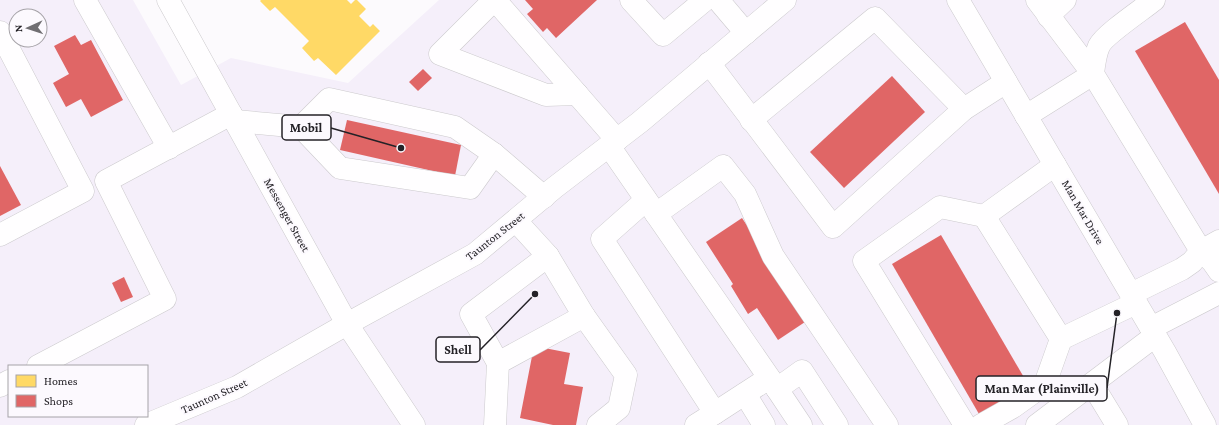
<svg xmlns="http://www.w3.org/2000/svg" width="1219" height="425" viewBox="0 0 1219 425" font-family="'Crimson Pro',serif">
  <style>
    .built { fill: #f5effa; fill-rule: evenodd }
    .homes { fill: #ffd966 }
    .shops { fill: #e06666 }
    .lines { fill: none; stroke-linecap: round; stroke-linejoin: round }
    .minor-casing { stroke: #cccacd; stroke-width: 23 }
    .major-casing { stroke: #cccacd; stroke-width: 23 }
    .minor { stroke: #fffeff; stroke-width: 22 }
    .major { stroke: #fffeff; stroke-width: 22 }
    .labels { text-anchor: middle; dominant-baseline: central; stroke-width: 4; stroke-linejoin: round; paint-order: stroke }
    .street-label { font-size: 12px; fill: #242227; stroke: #fcf9fe }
    .leader { fill: none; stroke: #242227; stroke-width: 1.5 }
    .callout-dot { fill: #242227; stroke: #fcf9fe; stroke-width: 1.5 }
    .callout { fill: #fcf9fe; stroke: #242227; stroke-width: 1.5 }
    .callout-label { font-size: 13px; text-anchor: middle; font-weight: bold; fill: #242227 }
  </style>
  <rect width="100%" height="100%" fill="#fcfafd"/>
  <path class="built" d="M 0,0 L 133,0 L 181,85 L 231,58 L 348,83 L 439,0 L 1219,0 L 1219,425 L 0,425 ZM 16,16 L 40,16 L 40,40 L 16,40 ZM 9,366 L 147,366 L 147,416 L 9,416 Z"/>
  <polygon class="homes" points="261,0 347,0 351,4 355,0 357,0 366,9 359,16 370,27 373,24 380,31 336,75 318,58 314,61 302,48 309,41 275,7 270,11 260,1"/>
  <g class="shops">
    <polygon points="525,0 597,0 556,38 547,28 543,32 527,14 533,9"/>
    <polygon points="1185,22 1219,80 1219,194 1135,51"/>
    <polygon points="75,35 81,45 91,40 123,100 91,117 81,99 66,107 53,83 69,74 54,46"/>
    <polygon points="423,69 432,78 418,91 409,82"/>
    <polygon points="892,76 925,112 844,188 810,152"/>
    <polygon points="347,120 461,145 455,176 340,150"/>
    <polygon points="0,166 21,205 0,216"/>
    <polygon points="742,218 778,272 805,322 778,340 757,308 748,314 731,286 733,284 706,242"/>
    <polygon points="941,235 1029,386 979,414 892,264"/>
    <polygon points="124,277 133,297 121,302 112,283"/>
    <polygon points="534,346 570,353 564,384 583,387 576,425 553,425 520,418"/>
  </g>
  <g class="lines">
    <g class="minor-casing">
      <g id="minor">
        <polyline points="85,0 169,148"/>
        <polyline points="494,0 440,54 546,95 577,94"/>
        <polyline points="495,0 617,140"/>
        <polyline points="631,0 663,35 705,0"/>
        <polyline points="718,0 746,33"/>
        <polyline points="958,0 1165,352 1205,425"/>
        <polyline points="1048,16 1065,0"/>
        <polyline points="0,32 83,191 0,235"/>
        <polyline points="709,63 833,227 964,109 1006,82"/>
        <polyline points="1026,116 1093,74 1037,0"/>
        <polyline points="751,120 875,18 964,109"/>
        <polyline points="235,121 301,127 340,168 470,188 494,154 544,197"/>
        <polyline points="301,127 329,99 455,127 494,154"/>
        <polyline points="609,146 777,389 802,371 837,425"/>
        <polyline points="1055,165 984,216 1061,339 1136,303"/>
        <polyline points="646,200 602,239 715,413 769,378"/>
        <polyline points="656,214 723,166 745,194 773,256 887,425"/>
        <polyline points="1219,241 1201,251 1212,261 1219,271"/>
        <path d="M 1131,294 L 1182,269 L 1192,262 L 1201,251 L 1093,74 C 1094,65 1095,55 1099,46 C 1104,35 1143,9 1154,0"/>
        <polyline points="584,316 626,375 619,408 598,425"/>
        <polyline points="1151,328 1219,293"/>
        <polyline points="498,363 471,314 548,256"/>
        <polyline points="38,366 165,299 106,181 231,114"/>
        <polyline points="1092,384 1117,425"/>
        <polyline points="0,386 9,381"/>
        <polyline points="777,389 801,425"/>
        <polyline points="745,394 764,425"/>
        <polyline points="495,425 498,363 584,316 548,256 516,221"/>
        <polyline points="696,425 715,413"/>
        <polyline points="965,425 864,261 940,207 984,216"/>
        <polyline points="981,425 1013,407 1045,384 1061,339"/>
        <polyline points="1037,425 1155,336"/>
      </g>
    </g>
    <g class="major-casing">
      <g id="major">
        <polyline points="168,0 347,324 414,425"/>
        <polyline points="146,425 237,387 347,324 475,254 554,188 640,122 785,0"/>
      </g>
    </g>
    <use href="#minor" class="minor"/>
    <use href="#major" class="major"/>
  </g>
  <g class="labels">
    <g class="street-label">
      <text transform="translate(1083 212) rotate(60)">Man Mar Drive</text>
      <text transform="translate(287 215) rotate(61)">Messenger Street</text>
      <text transform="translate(495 236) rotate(-38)">Taunton Street</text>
      <text transform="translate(214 396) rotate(-24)">Taunton Street</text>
    </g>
  </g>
  <path class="leader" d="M401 148L331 128M535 294L480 350M1117 313L1107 388"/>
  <g class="callout-dot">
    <circle cx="401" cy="148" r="4"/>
    <circle cx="535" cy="294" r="4"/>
    <circle cx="1117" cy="313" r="4"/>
  </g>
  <g class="callout">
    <rect x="282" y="115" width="49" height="25" rx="4"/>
    <rect x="436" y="337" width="44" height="25" rx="4"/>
    <rect x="976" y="376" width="131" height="25" rx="4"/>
  </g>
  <g class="callout-label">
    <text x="306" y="132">Mobil</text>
    <text x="458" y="354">Shell</text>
    <text x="1042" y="393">Man Mar (Plainville)</text>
  </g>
  <rect x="8" y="365" width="140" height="52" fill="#fcf9fe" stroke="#a6a3a8"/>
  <rect x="16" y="375" width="20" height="12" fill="#ffd966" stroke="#a6a3a8"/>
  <text x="44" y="385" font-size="12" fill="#242227">Homes</text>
  <rect x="16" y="395" width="20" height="12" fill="#e06666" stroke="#a6a3a8"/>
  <text x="44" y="405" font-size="12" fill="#242227">Shops</text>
  <g transform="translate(28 28) rotate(267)"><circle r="19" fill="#fcf9fe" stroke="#a6a3a8"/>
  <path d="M0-3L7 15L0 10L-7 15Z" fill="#706e72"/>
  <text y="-6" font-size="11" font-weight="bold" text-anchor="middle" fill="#242227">N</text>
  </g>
</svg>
